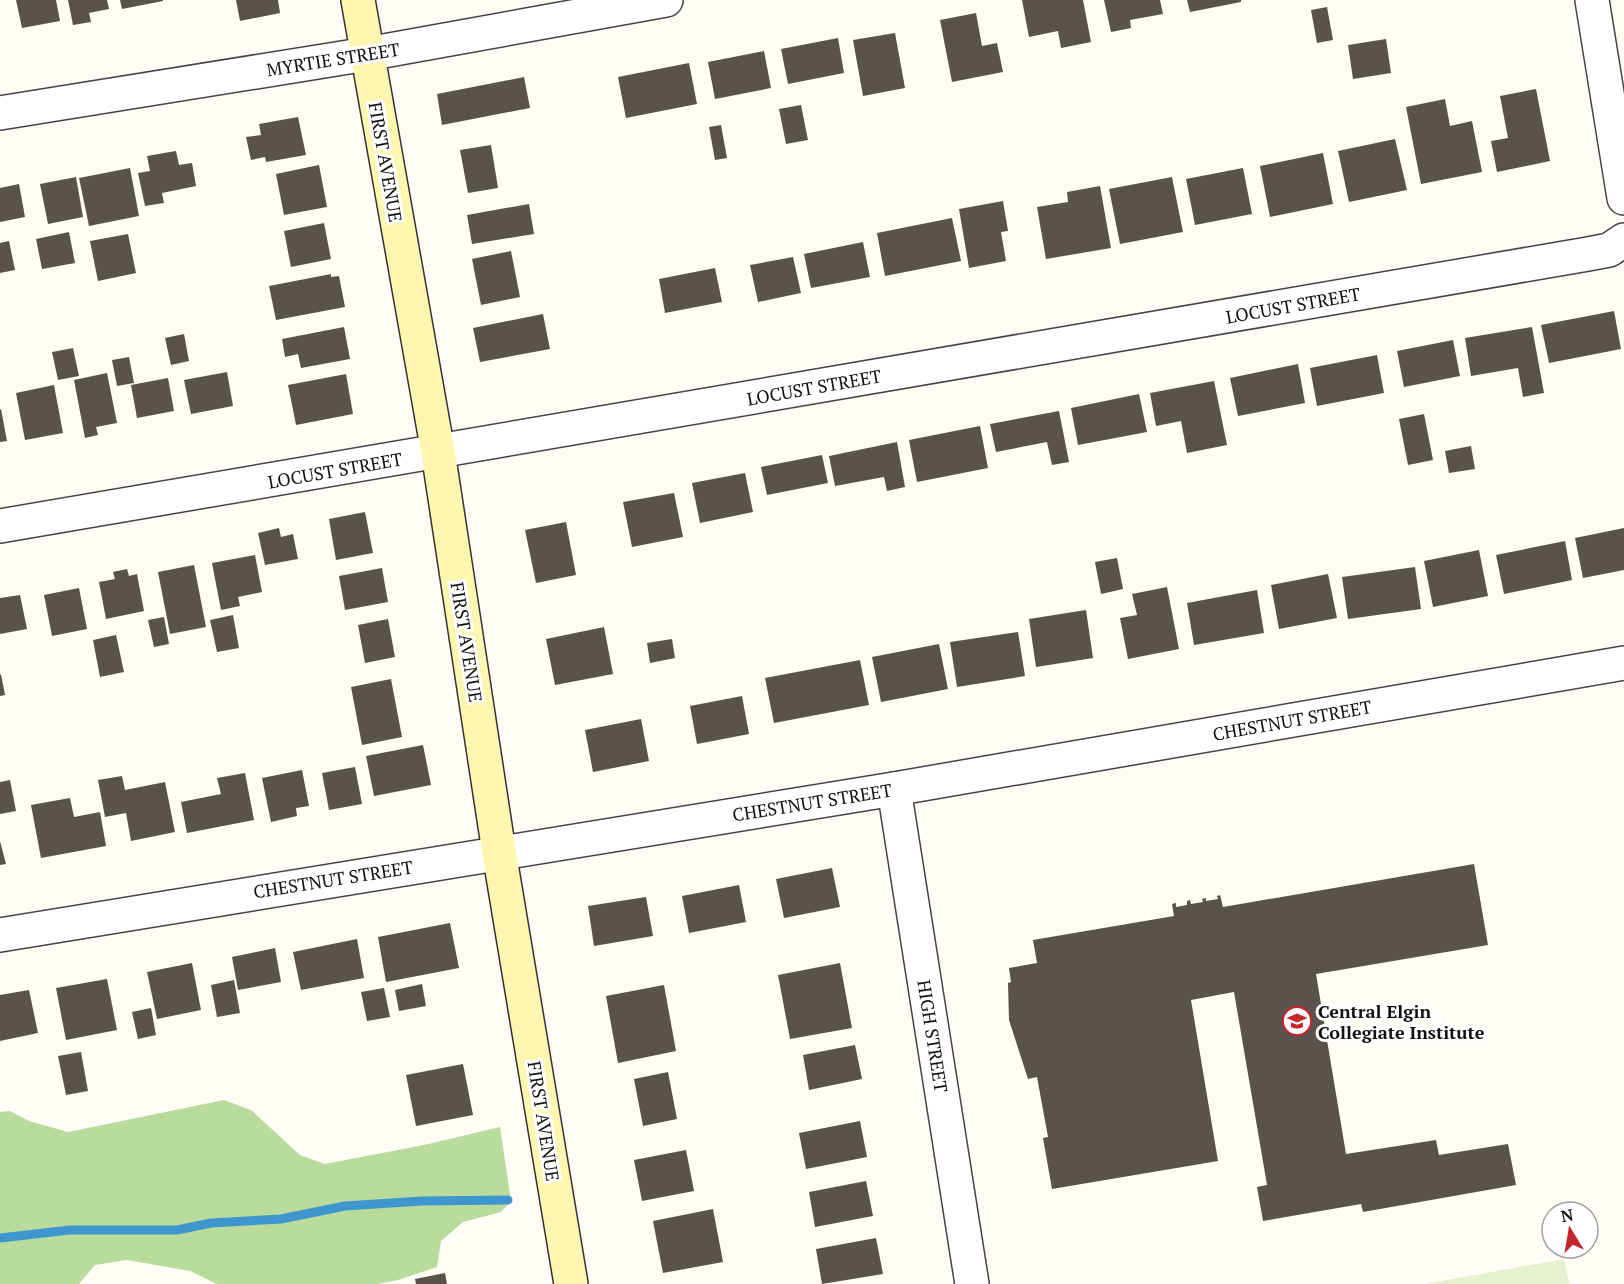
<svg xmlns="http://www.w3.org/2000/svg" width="1624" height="1284" viewBox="0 0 1624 1284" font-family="'PT Serif',serif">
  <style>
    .forest { fill: #b9dc9c }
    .pitch { fill: #e6f2cf }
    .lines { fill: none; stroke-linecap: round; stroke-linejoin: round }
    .stream { stroke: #3f96cf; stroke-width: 9 }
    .building { fill: #5a524d }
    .minor-casing { stroke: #444; stroke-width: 36 }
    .tertiary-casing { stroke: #444; stroke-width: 36 }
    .secondary-casing { stroke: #333; stroke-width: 36 }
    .minor { stroke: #fff; stroke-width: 33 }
    .tertiary { stroke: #fff; stroke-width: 33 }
    .secondary { stroke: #fff6b0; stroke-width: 33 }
    .labels { text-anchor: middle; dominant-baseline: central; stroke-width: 6; stroke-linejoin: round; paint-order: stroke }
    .street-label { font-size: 18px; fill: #111; stroke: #fff }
    .poi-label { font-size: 18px; font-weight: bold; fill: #111; stroke: #fff; text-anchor: start }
  </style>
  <rect width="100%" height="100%" fill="#fffdf5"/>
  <polygon class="forest" points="224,1100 251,1110 300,1155 325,1164 424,1145 500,1127 511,1201 501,1212 463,1222 441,1241 437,1267 398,1280 377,1284 217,1284 190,1271 127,1260 95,1265 79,1284 0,1284 0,1112 10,1111 29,1121 68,1132"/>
  <polygon class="pitch" points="1564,1259 1569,1284 1425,1284"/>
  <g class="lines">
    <polyline class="stream" points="0,1238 70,1230 177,1230 211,1223 281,1219 345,1206 422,1201 508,1200"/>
  </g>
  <g class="building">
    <polygon points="16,0 56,0 60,21 22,28"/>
    <polygon points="68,0 107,0 109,9 89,13 91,22 73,25"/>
    <polygon points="120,0 163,0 163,1 122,9"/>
    <polygon points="236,0 278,0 280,13 240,21"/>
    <polygon points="1022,0 1083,0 1091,42 1061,48 1058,31 1029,37"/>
    <polygon points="1104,0 1160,0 1163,14 1130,20 1131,28 1111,32"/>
    <polygon points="1187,0 1241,0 1241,2 1190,12"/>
    <polygon points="1327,7 1333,40 1317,43 1311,10"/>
    <polygon points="976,13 982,46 997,43 1003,72 952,82 940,20"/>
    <polygon points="895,33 905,88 863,96 853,40"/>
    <polygon points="838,38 844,73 788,84 781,49"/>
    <polygon points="1386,39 1391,73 1353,79 1348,45"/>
    <polygon points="764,51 771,88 715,99 708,62"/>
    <polygon points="689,63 697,104 626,118 618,77"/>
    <polygon points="524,77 530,108 442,125 437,94"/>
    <polygon points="1536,89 1550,161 1497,172 1491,141 1508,138 1500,96"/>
    <polygon points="1445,99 1450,126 1472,121 1482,172 1421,184 1406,107"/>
    <polygon points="801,105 808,140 786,144 779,109"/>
    <polygon points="298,117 306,155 266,162 265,157 251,160 246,137 261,135 259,124"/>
    <polygon points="721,125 727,158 715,160 709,127"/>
    <polygon points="1395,139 1407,190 1349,202 1338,151"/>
    <polygon points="491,145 498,188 468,193 460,150"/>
    <polygon points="176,151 179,165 192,163 196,186 162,193 164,203 145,206 138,173 150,171 147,156"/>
    <polygon points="1323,153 1333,204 1270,217 1260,166"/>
    <polygon points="319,165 327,207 284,215 276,174"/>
    <polygon points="130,168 139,216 89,226 79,178"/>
    <polygon points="1243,168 1252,214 1195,225 1186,179"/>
    <polygon points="76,177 83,217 48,224 40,184"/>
    <polygon points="1172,177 1183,232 1120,244 1109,189"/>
    <polygon points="19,184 25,217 0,222 0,188"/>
    <polygon points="1100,186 1111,248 1046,259 1037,207 1068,202 1067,192"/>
    <polygon points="1003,201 1008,231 1001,232 1006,261 969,268 959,209"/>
    <polygon points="529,204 534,234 472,244 467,215"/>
    <polygon points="952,218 961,261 885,276 877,233"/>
    <polygon points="324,223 331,259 291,267 284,231"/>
    <polygon points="69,232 75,263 42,269 36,239"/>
    <polygon points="128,234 136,273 98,281 90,241"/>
    <polygon points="9,241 15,270 0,273 0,243"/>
    <polygon points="863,242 870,277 811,288 804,254"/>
    <polygon points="511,251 520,297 481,305 472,259"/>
    <polygon points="793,257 801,293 758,302 750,265"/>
    <polygon points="715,268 722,302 665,313 659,279"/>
    <polygon points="331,274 331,277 339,276 345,307 276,320 269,286"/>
    <polygon points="1614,311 1621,349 1549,363 1541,325"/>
    <polygon points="543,314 550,349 480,362 473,328"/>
    <polygon points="344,327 350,359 301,368 298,354 285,357 282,339"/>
    <polygon points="1532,327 1544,393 1523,397 1518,368 1471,376 1465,338"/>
    <polygon points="184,334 189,361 171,365 165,338"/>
    <polygon points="1453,340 1460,376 1404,387 1397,351"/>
    <polygon points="73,348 79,376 58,380 52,352"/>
    <polygon points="1377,355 1384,393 1317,406 1310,368"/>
    <polygon points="129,357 134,383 117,386 112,360"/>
    <polygon points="1298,364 1305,403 1238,416 1230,378"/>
    <polygon points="227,372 233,406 191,414 184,380"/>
    <polygon points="107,373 117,423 96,427 98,435 85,438 74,380"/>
    <polygon points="346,374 353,414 296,425 288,385"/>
    <polygon points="168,378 174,411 137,418 131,385"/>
    <polygon points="1214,381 1227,445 1187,453 1181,421 1156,426 1150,393"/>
    <polygon points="54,385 63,433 25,440 16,393"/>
    <polygon points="1139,394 1147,432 1078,445 1071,408"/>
    <polygon points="1,409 7,441 0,442 0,410"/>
    <polygon points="1059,411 1069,462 1052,465 1047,442 996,452 990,424"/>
    <polygon points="1424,414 1433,460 1408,465 1399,419"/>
    <polygon points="980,426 988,468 917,482 909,440"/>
    <polygon points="897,442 905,487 887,491 884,477 835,486 829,456"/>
    <polygon points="1471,446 1475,469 1449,473 1445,451"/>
    <polygon points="822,455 828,483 767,495 761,467"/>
    <polygon points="745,473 753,512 700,523 692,483"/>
    <polygon points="674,493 683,537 632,547 623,502"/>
    <polygon points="365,512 373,553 336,560 329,519"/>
    <polygon points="566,522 576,575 536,583 525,530"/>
    <polygon points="279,528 281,537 293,534 298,559 265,565 258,533"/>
    <polygon points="1624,528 1624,570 1583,578 1575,538"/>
    <polygon points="1565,541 1572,580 1504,594 1496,555"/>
    <polygon points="1479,550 1488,596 1433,607 1424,561"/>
    <polygon points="255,555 262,592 238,597 240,606 221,610 212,563"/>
    <polygon points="1117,558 1123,589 1101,594 1095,562"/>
    <polygon points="194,565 206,627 170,634 158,572"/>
    <polygon points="1415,567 1421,609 1348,619 1342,577"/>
    <polygon points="382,568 388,602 345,610 339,576"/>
    <polygon points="127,569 129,576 137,574 144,611 106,619 99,582 115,579 113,572"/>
    <polygon points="1328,574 1337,618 1279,629 1271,585"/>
    <polygon points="1167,587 1179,649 1128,659 1120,618 1137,615 1132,594"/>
    <polygon points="79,588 87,629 52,636 44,595"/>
    <polygon points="1257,590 1264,633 1194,645 1187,603"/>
    <polygon points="20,595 27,629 0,634 0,598"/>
    <polygon points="1086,610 1093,658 1036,667 1029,619"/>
    <polygon points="233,615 239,648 217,652 210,620"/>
    <polygon points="164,617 169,644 154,647 148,620"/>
    <polygon points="388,619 395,657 365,663 358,625"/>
    <polygon points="604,627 613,674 555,685 546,639"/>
    <polygon points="1018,632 1025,676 957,687 950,642"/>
    <polygon points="116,635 124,672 100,677 93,640"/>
    <polygon points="672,639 675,658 650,663 647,643"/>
    <polygon points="939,644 948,689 881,702 872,657"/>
    <polygon points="860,660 869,705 774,723 765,678"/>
    <polygon points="1,674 5,695 0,696 0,675"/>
    <polygon points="391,679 402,737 362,745 351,687"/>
    <polygon points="742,696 749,734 697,744 690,706"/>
    <polygon points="641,719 649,761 593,772 585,730"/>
    <polygon points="423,745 431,785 374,796 366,756"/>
    <polygon points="355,767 362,804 329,810 322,773"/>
    <polygon points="302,770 309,806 296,808 297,816 271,822 262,778"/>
    <polygon points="245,773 254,820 187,833 181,802 221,794 217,778"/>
    <polygon points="122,776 125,790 165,782 175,832 131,841 126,813 105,817 98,780"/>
    <polygon points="10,780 16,811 0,814 0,782"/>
    <polygon points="70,798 74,817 100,812 106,846 41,858 31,805"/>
    <polygon points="0,841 6,864 0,865"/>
    <polygon points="1474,864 1488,945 1316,974 1346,1154 1436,1140 1439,1155 1508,1144 1516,1185 1363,1212 1361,1204 1263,1221 1257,1187 1267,1185 1234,992 1191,1000 1218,1161 1052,1189 1043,1138 1048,1137 1037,1077 1028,1079 1009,1020 1008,983 1011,982 1009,968 1037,963 1033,940 1174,916 1172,904 1176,903 1176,907 1187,905 1187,901 1190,900 1191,904 1203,902 1202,899 1206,898 1206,901 1218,899 1217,896 1220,895 1223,907"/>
    <polygon points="832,868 840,907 784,918 776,879"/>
    <polygon points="739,885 746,922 689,933 682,896"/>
    <polygon points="646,897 653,936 594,946 588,906"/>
    <polygon points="450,923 459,968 386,982 378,937"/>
    <polygon points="357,939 364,978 301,990 293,952"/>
    <polygon points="275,948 281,982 238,990 232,957"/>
    <polygon points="192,963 201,1010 157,1019 147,972"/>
    <polygon points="840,963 852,1028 790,1039 778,975"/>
    <polygon points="107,979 117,1030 66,1040 56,988"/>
    <polygon points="234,980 240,1013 217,1017 211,985"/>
    <polygon points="422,984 426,1006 399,1011 395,990"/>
    <polygon points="664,985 676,1051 618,1063 606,996"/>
    <polygon points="384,988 390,1017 367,1021 361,992"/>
    <polygon points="29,990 38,1033 0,1041 0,995"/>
    <polygon points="151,1008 156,1035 138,1039 132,1012"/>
    <polygon points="855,1045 862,1079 809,1090 803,1055"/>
    <polygon points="81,1052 88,1091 66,1095 58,1056"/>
    <polygon points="463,1064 473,1115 416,1126 406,1075"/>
    <polygon points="668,1072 677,1119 643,1126 634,1079"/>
    <polygon points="860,1121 867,1157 806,1169 799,1133"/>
    <polygon points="686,1150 694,1191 642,1201 634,1160"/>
    <polygon points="866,1181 873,1216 815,1227 809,1192"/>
    <polygon points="713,1209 723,1262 663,1273 653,1221"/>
    <polygon points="876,1238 883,1274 822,1284 816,1249"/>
    <polygon points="445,1273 447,1284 416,1284 415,1279"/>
  </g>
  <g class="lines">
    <g class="minor-casing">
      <g id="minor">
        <polyline points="1592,0 1624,198"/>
        <polyline points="0,113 367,54 666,0"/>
        <polyline points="0,526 1588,254 1609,250 1624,240"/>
        <polyline points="894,789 972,1284"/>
      </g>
    </g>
    <g class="tertiary-casing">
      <polyline id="tertiary" points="0,935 894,789 1624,663"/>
    </g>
    <g class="secondary-casing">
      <polyline id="secondary" points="358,0 438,452 499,852 571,1284"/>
    </g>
    <use href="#minor" class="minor"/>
    <use href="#tertiary" class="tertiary"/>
    <use href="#secondary" class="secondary"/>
  </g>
  <defs>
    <g id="school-ring" transform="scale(1.5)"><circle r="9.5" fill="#fff" stroke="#c4262e" stroke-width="1.5"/><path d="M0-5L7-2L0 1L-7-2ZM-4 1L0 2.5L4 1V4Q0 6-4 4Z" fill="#c4262e"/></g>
  </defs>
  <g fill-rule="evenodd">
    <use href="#school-ring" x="1297" y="1021"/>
  </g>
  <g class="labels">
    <g class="street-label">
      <text transform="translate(333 59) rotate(-9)">MYRTIE STREET</text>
      <text transform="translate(386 162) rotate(80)">FIRST AVENUE</text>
      <text transform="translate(1293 305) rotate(-10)">LOCUST STREET</text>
      <text transform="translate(814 387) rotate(-10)">LOCUST STREET</text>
      <text transform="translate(335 470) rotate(-10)">LOCUST STREET</text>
      <text transform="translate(467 642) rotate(81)">FIRST AVENUE</text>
      <text transform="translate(1292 720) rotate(-10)">CHESTNUT STREET</text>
      <text transform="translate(812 802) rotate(-9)">CHESTNUT STREET</text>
      <text transform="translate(333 879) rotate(-9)">CHESTNUT STREET</text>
      <text transform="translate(933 1036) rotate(81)">HIGH STREET</text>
      <text transform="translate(544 1121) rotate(81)">FIRST AVENUE</text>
    </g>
    <g class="poi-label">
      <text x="1318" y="1011">Central Elgin<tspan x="1318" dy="21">Collegiate Institute</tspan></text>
    </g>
  </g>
  <g transform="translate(1570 1230) rotate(349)"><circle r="28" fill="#ffffff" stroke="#a0a0a0" stroke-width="1.5"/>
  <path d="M0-4.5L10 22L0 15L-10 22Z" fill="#c4262e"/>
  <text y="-9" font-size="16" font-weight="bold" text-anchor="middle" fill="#111111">N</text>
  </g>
</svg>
